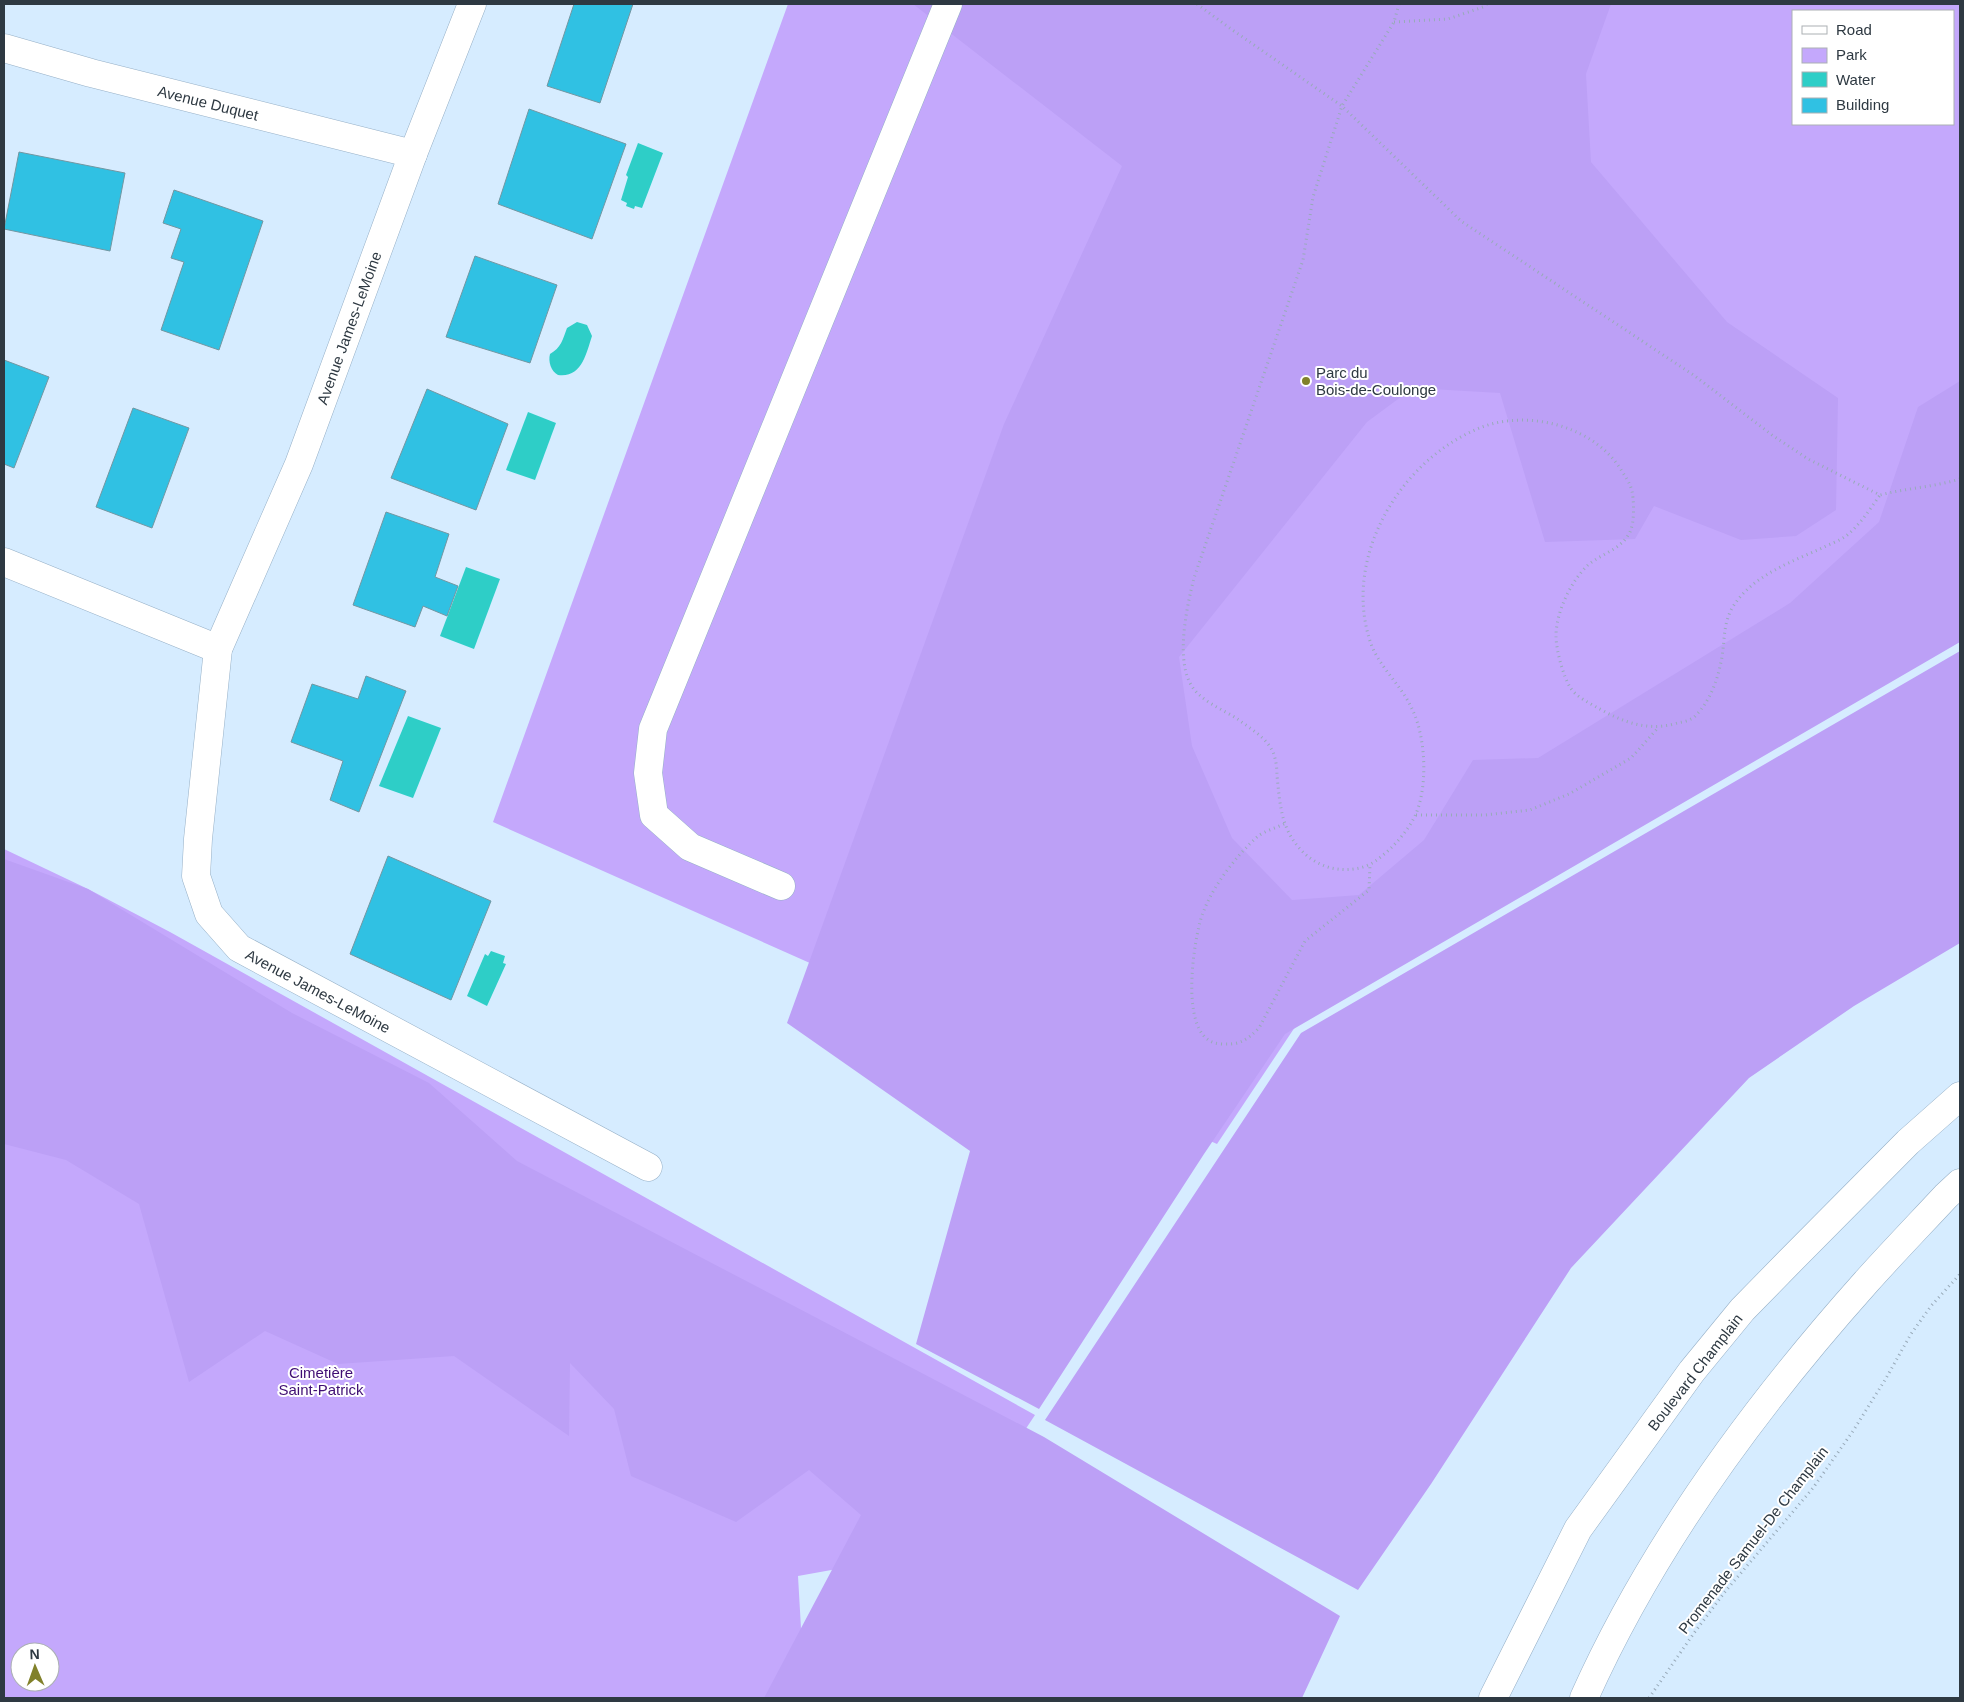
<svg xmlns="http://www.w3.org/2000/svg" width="1964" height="1702" viewBox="0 0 1964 1702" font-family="Helvetica,sans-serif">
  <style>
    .green { fill: #c4a8fc; fill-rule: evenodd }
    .forest { fill: #bca0f6 }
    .water { fill: #2ecec7 }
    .building { fill: #30c1e3; stroke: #7297a2 }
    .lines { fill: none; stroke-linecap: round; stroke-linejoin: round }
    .minor-casing { stroke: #96b0c7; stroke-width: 29 }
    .major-casing { stroke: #96b0c7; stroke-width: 29 }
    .path { stroke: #98aab9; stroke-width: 3; stroke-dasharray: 1 4; stroke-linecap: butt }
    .minor { stroke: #fff; stroke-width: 28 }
    .major { stroke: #fff; stroke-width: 28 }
    .poi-dot { fill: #81812a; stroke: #fff; stroke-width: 2 }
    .labels { text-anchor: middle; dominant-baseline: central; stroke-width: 4; stroke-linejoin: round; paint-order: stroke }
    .street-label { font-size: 15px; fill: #2e3942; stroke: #fff }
    .poi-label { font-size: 15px; fill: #2e3942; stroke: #fff; text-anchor: start }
    .park-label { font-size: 15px; fill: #3f0e73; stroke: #fff }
  </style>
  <rect width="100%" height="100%" fill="#d6ecff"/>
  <g class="green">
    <path d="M 788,4 L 1960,4 L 1960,639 L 1297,1024 L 1217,1144 L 493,822 ZM 1793,11 L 1953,11 L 1953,124 L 1793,124 Z"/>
    <path d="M 4,849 L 88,889 L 170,932 L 1035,1415 L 950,1542 L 948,1549 L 798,1576 L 805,1698 L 4,1698 ZM 20,1652 L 50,1652 L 50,1682 L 20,1682 Z"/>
  </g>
  <g class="forest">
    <polygon points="913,4 1611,4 1586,74 1591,162 1727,322 1838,398 1836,510 1796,536 1741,540 1654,506 1635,539 1545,542 1500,393 1413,388 1367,422 1179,657 1192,746 1232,838 1292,900 1359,895 1424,840 1473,760 1538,758 1790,603 1879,522 1918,407 1960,381 1960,642 1285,1034 1204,1154 1039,1409 916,1344 970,1151 787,1023 1004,424 1122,166"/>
    <polygon points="1960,651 1960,943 1854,1006 1749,1078 1571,1268 1431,1484 1358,1590 1045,1420 1301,1033"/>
    <polygon points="4,859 88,889 292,1013 429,1083 517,1161 1044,1437 1340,1616 1302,1698 764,1698 861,1515 809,1470 736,1522 631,1476 614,1409 570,1363 569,1436 454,1356 338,1364 265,1331 189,1382 139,1204 66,1160 4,1144"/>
  </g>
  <g class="water">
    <polygon points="638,143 663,153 642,208 635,206 634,209 626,206 627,203 621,200 628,177 626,175"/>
    <path d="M 577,322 L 587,325 L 592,336 C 586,354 582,378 558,375 C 551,371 548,362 550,354 C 561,348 563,339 567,328 Z"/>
    <polygon points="528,412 556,423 535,480 506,470"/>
    <polygon points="466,567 500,579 474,649 440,636"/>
    <polygon points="408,716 441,728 413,798 379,786"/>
    <polygon points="491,951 505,956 503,963 506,964 487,1006 467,996 485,954 488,956"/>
  </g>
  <g class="building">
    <polygon points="574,4 633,4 600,103 547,86"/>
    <polygon points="529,109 626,144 592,239 498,204"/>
    <polygon points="19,152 125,173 110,251 4,229"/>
    <polygon points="174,190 263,221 219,350 161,330 184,262 171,258 181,229 163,223"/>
    <polygon points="475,256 557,285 530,363 446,337"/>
    <polygon points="4,360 49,377 14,468 4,464"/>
    <polygon points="427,389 508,424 476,510 391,478"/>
    <polygon points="133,408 189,428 152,528 96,507"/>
    <polygon points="386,512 449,534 435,577 458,586 447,616 423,606 415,627 353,605"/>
    <polygon points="366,676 406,691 359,812 330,800 343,761 291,742 312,684 358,699"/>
    <polygon points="388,856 491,901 451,1000 350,954"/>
  </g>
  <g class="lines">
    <g class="minor-casing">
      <g id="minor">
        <polyline points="472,4 413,154 299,464 218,649 198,839 196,876 209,914 239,948 648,1167"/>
        <polyline points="4,48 91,73 413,154"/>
        <polyline points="4,562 218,649"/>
        <polyline points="781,886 690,847 654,815 648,773 653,729 948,4"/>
      </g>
    </g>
    <g class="major-casing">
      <g id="major">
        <polyline points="1493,1698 1578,1529 1692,1371 1742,1310 1789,1262 1908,1142 1960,1096"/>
        <path d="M 1584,1698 C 1651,1548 1757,1404 1866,1282 C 1892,1253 1919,1225 1946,1196 L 1960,1183"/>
      </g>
    </g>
    <g class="path">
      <path d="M 1197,4 L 1231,29 L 1342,106 L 1313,197 L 1303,260 L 1194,578 C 1187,606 1176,656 1190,683 C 1199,701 1223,709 1239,720 C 1251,729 1265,737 1272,750 C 1276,758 1277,768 1277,776 C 1280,804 1281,829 1301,850 C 1309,859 1320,865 1331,868 C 1346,871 1361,870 1374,862 C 1390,851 1406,834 1415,816 C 1428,788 1426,739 1413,711 C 1403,687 1380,668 1371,644 C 1341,558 1400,459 1482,427 C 1530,409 1597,427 1623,473 C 1629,482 1632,487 1633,498 C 1634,508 1634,523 1630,532 C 1621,550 1602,553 1588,565 C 1571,581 1556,612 1556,636 C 1556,649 1563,676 1570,687 C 1575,696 1589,703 1598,708 C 1623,722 1646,731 1674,724 C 1680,722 1686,722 1691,719 C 1694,718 1696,715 1698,713 C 1712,697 1718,678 1722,657 C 1725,638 1723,622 1734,605 C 1754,575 1791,562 1822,548 C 1830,544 1839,541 1846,536 C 1860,525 1870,509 1880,495"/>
      <path d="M 1399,4 L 1394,22 L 1342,106 L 1461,221 L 1695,376 L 1772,435 L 1808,459 L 1880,495 C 1907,488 1934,487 1960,479"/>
      <polyline points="1394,22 1448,19 1483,7 1487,4"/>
      <polyline points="1416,815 1485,815 1530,810 1569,794 1631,758 1658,728"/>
      <path d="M 1284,824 C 1276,828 1264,831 1257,837 C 1234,858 1208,892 1200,922 C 1193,948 1178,1044 1222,1044 C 1240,1045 1247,1040 1259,1028 L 1305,941 L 1369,890 L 1370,865"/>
      <polyline points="1649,1698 1694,1633 1724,1593 1813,1488 1853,1431 1885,1380 1911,1334 1931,1306 1960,1274"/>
    </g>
    <use href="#minor" class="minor"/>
    <use href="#major" class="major"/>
  </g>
  <circle class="poi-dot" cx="1306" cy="381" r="5"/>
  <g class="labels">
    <g class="street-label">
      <text transform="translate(208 103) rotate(14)">Avenue Duquet</text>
      <text transform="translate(349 328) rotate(-70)">Avenue James-LeMoine</text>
      <text transform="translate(318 991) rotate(28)">Avenue James-LeMoine</text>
      <text transform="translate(1695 1372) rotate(-52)">Boulevard Champlain</text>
      <text transform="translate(1753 1540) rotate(-52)">Promenade Samuel-De Champlain</text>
    </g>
    <g class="poi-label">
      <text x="1316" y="372">Parc du<tspan x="1316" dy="17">Bois-de-Coulonge</tspan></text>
    </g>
    <g class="park-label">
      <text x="321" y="1372">Cimetière<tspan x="321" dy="17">Saint-Patrick</tspan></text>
    </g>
  </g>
  <rect width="1964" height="1702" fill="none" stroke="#2e3942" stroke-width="10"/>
  <rect x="1792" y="10" width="162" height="115" fill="#ffffff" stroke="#abb0b3"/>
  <rect x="1802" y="26" width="25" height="8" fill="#ffffff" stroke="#abb0b3"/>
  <text x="1836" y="35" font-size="15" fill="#2e3942">Road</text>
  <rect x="1802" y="48" width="25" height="15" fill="#c4a8fc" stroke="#abb0b3"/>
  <text x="1836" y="60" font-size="15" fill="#2e3942">Park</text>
  <rect x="1802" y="72" width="25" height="15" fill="#2ecec7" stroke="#abb0b3"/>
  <text x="1836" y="85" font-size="15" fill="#2e3942">Water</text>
  <rect x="1802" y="98" width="25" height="15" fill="#30c1e3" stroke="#abb0b3"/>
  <text x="1836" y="110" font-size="15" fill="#2e3942">Building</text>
  <g transform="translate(35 1667) rotate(358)"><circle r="24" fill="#ffffff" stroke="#abb0b3"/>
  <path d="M0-4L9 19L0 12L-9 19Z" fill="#81812a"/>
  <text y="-8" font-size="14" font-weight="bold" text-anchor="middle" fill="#2e3942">N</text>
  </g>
</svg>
